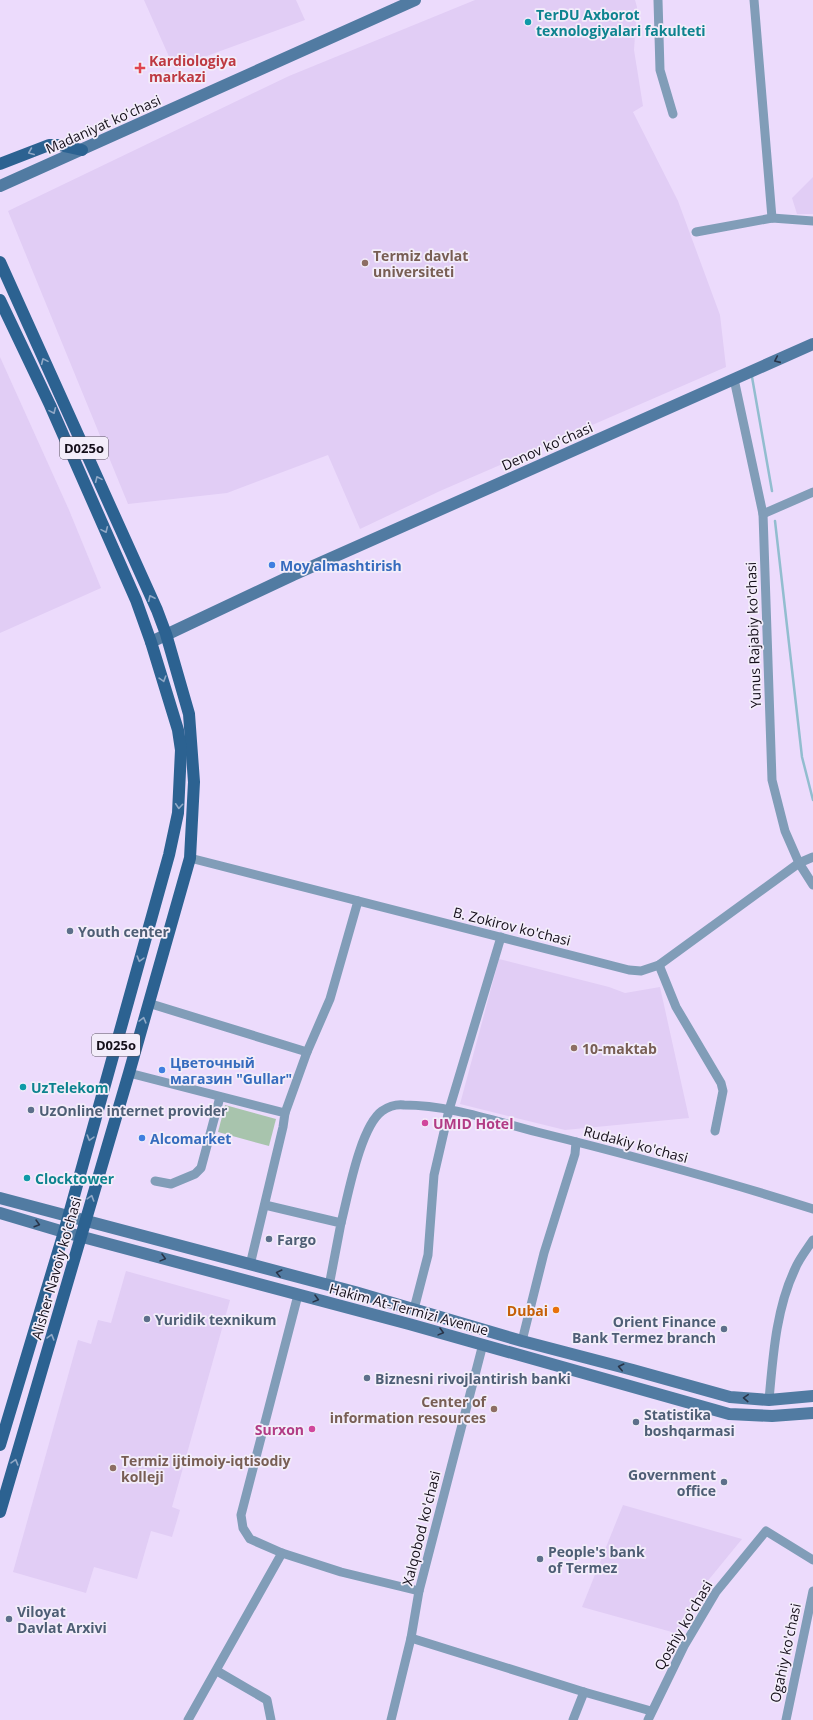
<svg xmlns="http://www.w3.org/2000/svg" width="813" height="1720" viewBox="0 0 813 1720" font-family="'Open Sans',sans-serif">
  <style>
    .built { fill: #e1cdf5 }
    .green { fill: #a8c4ad }
    .lines { fill: none; stroke-linecap: round; stroke-linejoin: round }
    .stream { stroke: #92bdcf; stroke-width: 2.5 }
    .street { stroke: #819db8; stroke-width: 9 }
    .secondary { stroke: #517ba2; stroke-width: 12 }
    .primary { stroke: #2c6291; stroke-width: 12 }
    .oneway { stroke: #90a8c6 }
    .oneway2 { stroke: #293449 }
    .culture-dot { fill: #0f9aa8; stroke: #f3edfa; stroke-width: 1.5 }
    .health-dot { fill: #e0444e; stroke: #f3edfa; stroke-width: 1.5 }
    .education-dot { fill: #8d6e63; stroke: #f3edfa; stroke-width: 1.5 }
    .shop-dot { fill: #3f7fe0; stroke: #f3edfa; stroke-width: 1.5 }
    .service-dot { fill: #5c6f8a; stroke: #f3edfa; stroke-width: 1.5 }
    .hotel-dot { fill: #d1479c; stroke: #f3edfa; stroke-width: 1.5 }
    .food-dot { fill: #e8710a; stroke: #f3edfa; stroke-width: 1.5 }
    .labels { text-anchor: middle; dominant-baseline: central; stroke-width: 3.5; stroke-linejoin: round; paint-order: stroke }
    .shield { fill: #f3edfa; stroke: #57515c; stroke-width: 1 }
    .shield-label { font-size: 13px; font-weight: bold; fill: #140e19 }
    .culture-label { font-size: 14px; font-weight: bold; fill: #0d838f; stroke: #f3edfa; text-anchor: start }
    .health-label { font-size: 14px; font-weight: bold; fill: #be3a42; stroke: #f3edfa; text-anchor: start }
    .street-label { font-size: 14px; fill: #140e19; stroke: #f3edfa }
    .education-label { font-size: 14px; font-weight: bold; fill: #785e54; stroke: #f3edfa; text-anchor: start }
    .shop-label { font-size: 14px; font-weight: bold; fill: #366cbe; stroke: #f3edfa; text-anchor: start }
    .service-label { font-size: 14px; font-weight: bold; fill: #4e5e75; stroke: #f3edfa; text-anchor: start }
    .hotel-label { font-size: 14px; font-weight: bold; fill: #b23c85; stroke: #f3edfa; text-anchor: start }
    .food-label { font-size: 14px; font-weight: bold; fill: #c56008; stroke: #f3edfa; text-anchor: end }
  </style>
  <rect width="100%" height="100%" fill="#ecdbfc"/>
  <g class="built">
    <polygon points="144,0 296,0 305,20 174,68"/>
    <polygon points="475,0 635,0 637,7 634,50 643,106 633,112 678,201 720,315 726,367 440,491 360,529 328,455 227,493 128,504 8,211 289,76"/>
    <polygon points="813,177 813,214 797,214 792,198"/>
    <polygon points="0,357 69,510 101,588 0,633"/>
    <polygon points="499,959 609,987 625,993 660,987 689,1118 565,1130 460,1104"/>
    <polygon points="126,1271 230,1300 172,1507 180,1510 172,1537 151,1531 137,1579 94,1567 86,1593 13,1572 78,1340 91,1344 98,1320 111,1323"/>
    <polygon points="623,1505 742,1539 697,1594 679,1634 582,1607"/>
  </g>
  <polygon class="green" points="225,1105 276,1119 269,1146 218,1132"/>
  <g class="lines">
    <g class="stream">
      <polyline points="752,377 772,491"/>
      <polyline points="775,521 802,757 813,800"/>
    </g>
    <g class="street">
      <polyline points="658,0 660,70 673,114"/>
      <polyline points="754,0 772,218"/>
      <polyline points="696,232 772,218 813,221"/>
      <polyline points="734,379 763,514 772,780 785,831 799,863 813,885"/>
      <polyline points="763,514 813,492"/>
      <polyline points="190,858 629,970 641,971 659,965 799,863 813,857"/>
      <polyline points="659,965 676,1007 721,1083 723,1091 715,1131"/>
      <polyline points="148,1003 307,1052"/>
      <polyline points="129,1073 285,1113 283,1127 250,1265"/>
      <polyline points="285,1113 307,1052 330,999 358,901"/>
      <polyline points="155,1181 171,1184 195,1174 201,1168 220,1097"/>
      <polyline points="265,1205 341,1223 329,1286"/>
      <path d="M 341,1223 C 348,1196 360,1127 382,1111 C 388,1107 396,1104 404,1105 C 449,1105 494,1121 537,1132 C 630,1155 722,1180 813,1209"/>
      <polyline points="298,1295 241,1515 243,1528 250,1539 282,1553 341,1572 419,1591"/>
      <polyline points="414,1309 428,1255 434,1175 449,1110 501,937"/>
      <polyline points="522,1341 544,1253 575,1154 576,1142"/>
      <path d="M 769,1400 C 773,1356 776,1309 795,1269 C 799,1259 807,1249 813,1240"/>
      <polyline points="411,1638 584,1692 651,1711"/>
      <polyline points="217,1671 267,1700 271,1720"/>
      <polyline points="188,1720 282,1553"/>
      <polyline points="391,1720 411,1638 419,1591 483,1344"/>
      <polyline points="573,1720 584,1692"/>
      <polyline points="648,1720 684,1646 716,1592 766,1531 813,1560"/>
      <polyline points="786,1720 813,1591"/>
    </g>
    <g class="secondary">
      <polyline points="0,186 415,0"/>
      <polyline points="151,642 293,575 813,344"/>
      <polyline points="0,1198 355,1292 522,1341 633,1370 730,1397 769,1400 813,1396"/>
      <polyline points="0,1213 64,1232 409,1324 729,1414 772,1416 813,1413"/>
    </g>
    <g class="primary">
      <polyline points="0,164 49,145 59,145 82,150"/>
      <polyline points="0,262 157,610 166,634 189,714 194,782 190,858 129,1073 0,1512"/>
      <polyline points="0,300 50,405 136,600 151,642 178,730 181,750 178,813 169,855 64,1232 0,1445"/>
    </g>
  </g>
  <defs><path id="oneway-chevron" d="M-2-3.5L2.5 0L-2 3.5" fill="none" stroke-width="1.6" stroke-linecap="round" stroke-linejoin="round"/></defs>
  <g class="oneway">
    <use href="#oneway-chevron" transform="translate(31 152) rotate(157)"/>
    <use href="#oneway-chevron" transform="translate(44 361) rotate(-114)"/>
    <use href="#oneway-chevron" transform="translate(53 411) rotate(66)"/>
    <use href="#oneway-chevron" transform="translate(98 479) rotate(-114)"/>
    <use href="#oneway-chevron" transform="translate(105 530) rotate(66)"/>
    <use href="#oneway-chevron" transform="translate(151 598) rotate(-115)"/>
    <use href="#oneway-chevron" transform="translate(163 679) rotate(73)"/>
    <use href="#oneway-chevron" transform="translate(179 806) rotate(94)"/>
    <use href="#oneway-chevron" transform="translate(140 959) rotate(106)"/>
    <use href="#oneway-chevron" transform="translate(143 1020) rotate(-75)"/>
    <use href="#oneway-chevron" transform="translate(90 1138) rotate(106)"/>
    <use href="#oneway-chevron" transform="translate(91 1198) rotate(-73)"/>
    <use href="#oneway-chevron" transform="translate(51 1337) rotate(-74)"/>
    <use href="#oneway-chevron" transform="translate(15 1462) rotate(-74)"/>
  </g>
  <g class="oneway2">
    <use href="#oneway-chevron" transform="translate(777 360) rotate(156)"/>
    <use href="#oneway-chevron" transform="translate(37 1224) rotate(16)"/>
    <use href="#oneway-chevron" transform="translate(163 1258) rotate(15)"/>
    <use href="#oneway-chevron" transform="translate(279 1273) rotate(-166)"/>
    <use href="#oneway-chevron" transform="translate(316 1299) rotate(15)"/>
    <use href="#oneway-chevron" transform="translate(441 1332) rotate(15)"/>
    <use href="#oneway-chevron" transform="translate(621 1367) rotate(-167)"/>
    <use href="#oneway-chevron" transform="translate(746 1398) rotate(-177)"/>
  </g>
  <g class="culture-dot">
    <circle cx="528" cy="22" r="4"/>
    <circle cx="23" cy="1087" r="4"/>
    <circle cx="27" cy="1178" r="4"/>
  </g>
  <path class="health-dot" d="M138 62h4v4h4v4h-4v4h-4v-4h-4v-4h4z"/>
  <g class="education-dot">
    <circle cx="365" cy="263" r="4"/>
    <circle cx="574" cy="1048" r="4"/>
    <circle cx="494" cy="1409" r="4"/>
    <circle cx="113" cy="1468" r="4"/>
  </g>
  <g class="shop-dot">
    <circle cx="272" cy="565" r="4"/>
    <circle cx="162" cy="1070" r="4"/>
    <circle cx="142" cy="1138" r="4"/>
  </g>
  <g class="service-dot">
    <circle cx="70" cy="931" r="4"/>
    <circle cx="31" cy="1110" r="4"/>
    <circle cx="269" cy="1239" r="4"/>
    <circle cx="147" cy="1319" r="4"/>
    <circle cx="724" cy="1329" r="4"/>
    <circle cx="367" cy="1378" r="4"/>
    <circle cx="636" cy="1422" r="4"/>
    <circle cx="724" cy="1482" r="4"/>
    <circle cx="540" cy="1559" r="4"/>
    <circle cx="9" cy="1619" r="4"/>
  </g>
  <g class="hotel-dot">
    <circle cx="425" cy="1123" r="4"/>
    <circle cx="312" cy="1429" r="4"/>
  </g>
  <circle class="food-dot" cx="556" cy="1310" r="4"/>
  <g class="labels">
    <g class="shield">
      <rect x="60" y="437" width="48" height="22" rx="3"/>
      <rect x="92" y="1034" width="48" height="22" rx="3"/>
    </g>
    <g class="shield-label">
      <text x="84" y="448">D025o</text>
      <text x="116" y="1045">D025o</text>
    </g>
    <g class="culture-label">
      <text x="536" y="14">TerDU Axborot<tspan x="536" dy="16">texnologiyalari fakulteti</tspan></text>
      <text x="31" y="1087">UzTelekom</text>
      <text x="35" y="1178">Clocktower</text>
    </g>
    <g class="health-label">
      <text x="149" y="60">Kardiologiya<tspan x="149" dy="16">markazi</tspan></text>
    </g>
    <g class="street-label">
      <text transform="translate(103 124) rotate(-24)">Madaniyat ko'chasi</text>
      <text transform="translate(547 446) rotate(-24)">Denov ko'chasi</text>
      <text transform="translate(753 635) rotate(-92)">Yunus Rajabiy ko'chasi</text>
      <text transform="translate(512 926) rotate(14)">B. Zokirov ko'chasi</text>
      <text transform="translate(636 1144) rotate(15)">Rudakiy ko'chasi</text>
      <text transform="translate(56 1268) rotate(-74)">Alisher Navoiy ko’chasi</text>
      <text transform="translate(409 1309) rotate(15)">Hakim At-Termizi Avenue</text>
      <text transform="translate(421 1528) rotate(-76)">Xalqobod ko'chasi</text>
      <text transform="translate(683 1625) rotate(-60)">Qoshiy ko'chasi</text>
      <text transform="translate(785 1653) rotate(-78)">Ogahiy ko'chasi</text>
    </g>
    <g class="education-label">
      <text x="373" y="255">Termiz davlat<tspan x="373" dy="16">universiteti</tspan></text>
      <text x="582" y="1048">10-maktab</text>
      <text x="486" y="1401" text-anchor="end">Center of<tspan x="486" dy="16">information resources</tspan></text>
      <text x="121" y="1460">Termiz ijtimoiy-iqtisodiy<tspan x="121" dy="16">kolleji</tspan></text>
    </g>
    <g class="shop-label">
      <text x="280" y="565">Moy almashtirish</text>
      <text x="170" y="1062">Цветочный<tspan x="170" dy="16">магазин "Gullar"</tspan></text>
      <text x="150" y="1138">Alcomarket</text>
    </g>
    <g class="service-label">
      <text x="78" y="931">Youth center</text>
      <text x="39" y="1110">UzOnline internet provider</text>
      <text x="277" y="1239">Fargo</text>
      <text x="155" y="1319">Yuridik texnikum</text>
      <text x="716" y="1321" text-anchor="end">Orient Finance<tspan x="716" dy="16">Bank Termez branch</tspan></text>
      <text x="375" y="1378">Biznesni rivojlantirish banki</text>
      <text x="644" y="1414">Statistika<tspan x="644" dy="16">boshqarmasi</tspan></text>
      <text x="716" y="1474" text-anchor="end">Government<tspan x="716" dy="16">office</tspan></text>
      <text x="548" y="1551">People's bank<tspan x="548" dy="16">of Termez</tspan></text>
      <text x="17" y="1611">Viloyat<tspan x="17" dy="16">Davlat Arxivi</tspan></text>
    </g>
    <g class="hotel-label">
      <text x="433" y="1123">UMID Hotel</text>
      <text x="304" y="1429" text-anchor="end">Surxon</text>
    </g>
    <g class="food-label">
      <text x="548" y="1310">Dubai</text>
    </g>
  </g>
</svg>
